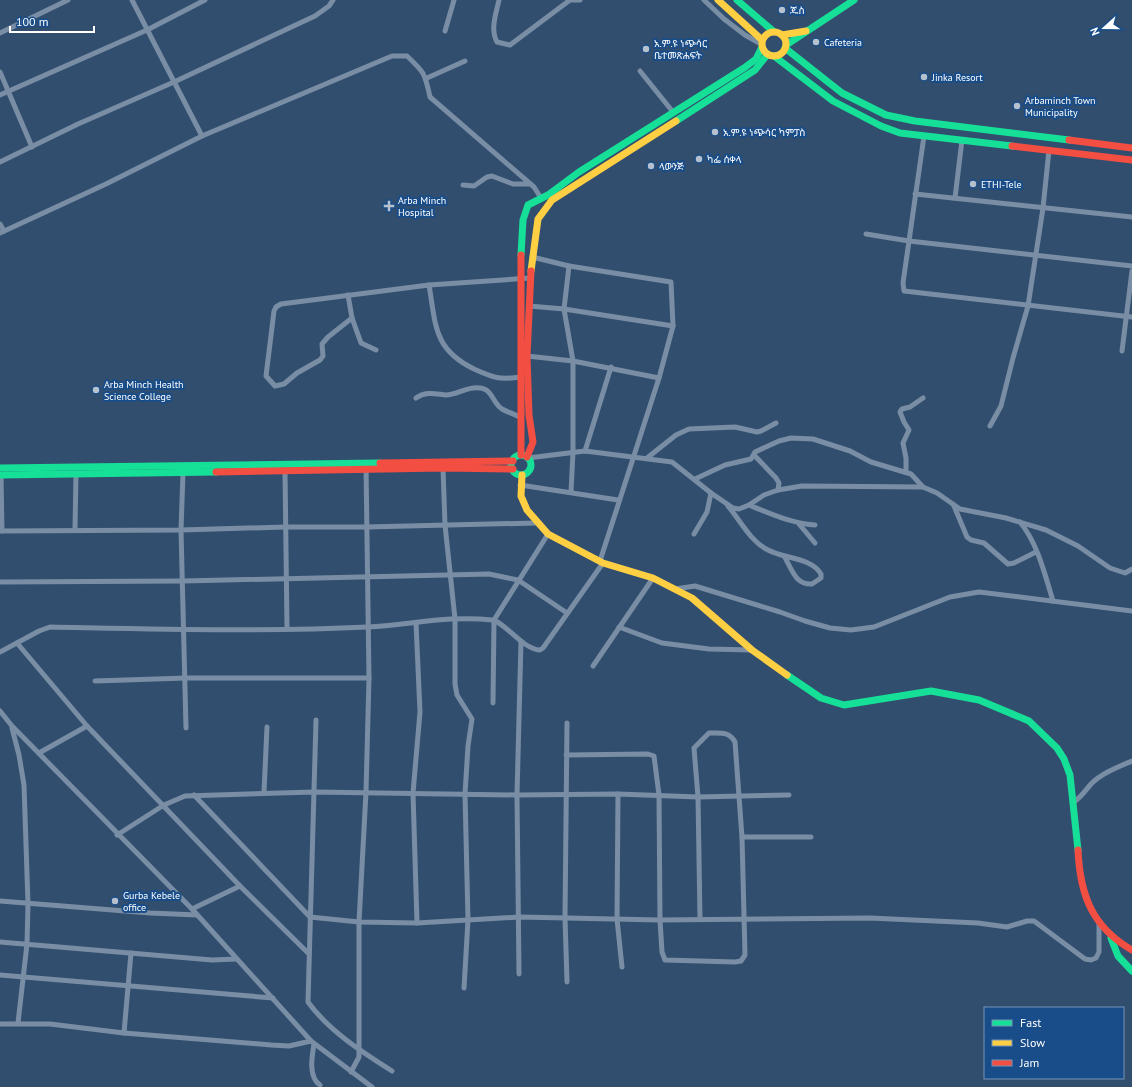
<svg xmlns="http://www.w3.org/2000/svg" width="1132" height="1087" viewBox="0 0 1132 1087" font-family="'PT Sans','Noto Sans Ethiopic',sans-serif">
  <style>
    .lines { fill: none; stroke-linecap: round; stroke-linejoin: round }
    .street { stroke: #798ea4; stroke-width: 5 }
    .fast { stroke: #16e098; stroke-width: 7 }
    .slow { stroke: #ffcf43; stroke-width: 7 }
    .jam { stroke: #f24e42; stroke-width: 7 }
    .poi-dot { fill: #b7c1cd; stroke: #184d89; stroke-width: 1.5 }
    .labels { text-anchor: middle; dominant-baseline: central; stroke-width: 4; stroke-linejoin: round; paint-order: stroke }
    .poi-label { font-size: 10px; fill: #fff; stroke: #184d89; text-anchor: start }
  </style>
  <rect width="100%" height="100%" fill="#324e6f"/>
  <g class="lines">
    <g class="street">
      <polyline points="132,0 202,136"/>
      <path d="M 499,0 C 496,14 490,29 497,42 L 510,45 L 570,0"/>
      <polyline points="572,0 580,0"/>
      <polyline points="704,0 724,19 745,35 761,44"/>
      <polyline points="445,31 454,0"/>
      <polyline points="0,33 68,0"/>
      <polyline points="640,71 673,112"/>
      <polyline points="0,72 32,147"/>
      <polyline points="427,78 465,61"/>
      <polyline points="0,95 147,30 205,0"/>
      <polyline points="924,136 903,283 904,291 1132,317"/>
      <polyline points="0,162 78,124 174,82 315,16 329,6 333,0"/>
      <polyline points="463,185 474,186 487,177 492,176 513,184 529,184"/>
      <polyline points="915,194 1132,217"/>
      <polyline points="955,198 962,140"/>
      <polyline points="0,224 4,231"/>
      <path d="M 0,233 L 106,184 L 202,136 L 392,56 L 407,56 C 424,72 425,73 430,97 L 534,187 L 541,198"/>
      <polyline points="866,234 909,241 1132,266"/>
      <polyline points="532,257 569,266 671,282 673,326 659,378 600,561"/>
      <polyline points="569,266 564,309 573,361 573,452 571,492"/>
      <path d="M 429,285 C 436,325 433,349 474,369 C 494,378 499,380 521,377"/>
      <polyline points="348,295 352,318 361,343 376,350"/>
      <polyline points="529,306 564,309 673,326"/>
      <polyline points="352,318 328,337 322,344 323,356 320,360 297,373 284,384 275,386 266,376 274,311 276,307 281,304 429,285 530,278"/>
      <polyline points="1122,351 1132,271"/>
      <polyline points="527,356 573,361 659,378"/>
      <path d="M 416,398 C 426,391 435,394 446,395 C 455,395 464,389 473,388 C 493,385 491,402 502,409 C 507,412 515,414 521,418"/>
      <polyline points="990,426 1001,406 1013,358 1028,306 1043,208 1049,150"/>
      <polyline points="585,451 611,367"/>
      <polyline points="754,455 776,478 779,483 778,490"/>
      <polyline points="528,458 585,451 672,462 711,493 733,508 739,509 749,505 764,495 778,490 802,486 923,487 937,493 960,509 1006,518 1046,530 1078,546 1110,568 1125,573 1132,569"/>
      <polyline points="647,458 676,435 689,429 735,427 757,432 761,431 776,423"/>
      <polyline points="443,468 445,525 455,619 455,684 457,695 472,719 468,746 465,794 468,920 464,988"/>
      <polyline points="285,471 287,628"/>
      <polyline points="906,472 906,458 903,443 909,430 904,422 900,412 902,409 910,407 923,398"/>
      <polyline points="183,473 181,530 186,728"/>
      <polyline points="1,475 2,531"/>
      <polyline points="695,479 725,465 751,459 755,452 779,441 791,438 813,439 850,451 871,462 911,474 923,487"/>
      <polyline points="520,485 618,500"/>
      <path d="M 749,505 C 771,514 791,523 815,525"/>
      <path d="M 728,506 C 740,520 751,542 768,550 C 784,559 811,557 821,574 L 821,578 L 812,584 C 795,585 792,569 784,556"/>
      <polyline points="954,506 967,537 971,540 984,543 1008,564 1014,563 1036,552"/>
      <path d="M 1020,522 C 1038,544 1045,575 1053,601"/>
      <polyline points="799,524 815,543"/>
      <polyline points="75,529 76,474"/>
      <polyline points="0,531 181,530 285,527 366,527 536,523"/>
      <polyline points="694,534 707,512 711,493"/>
      <polyline points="0,582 183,581 489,574 518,580 567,613"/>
      <polyline points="675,589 695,586 780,612 805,621 830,628 851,630 874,627 950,597 979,592 1132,611"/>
      <polyline points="416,623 420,712 413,793 417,923"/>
      <polyline points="619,627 662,643 709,649 752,650"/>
      <polyline points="17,643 87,726 240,886 308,953"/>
      <path d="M 0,652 L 39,631 L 50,627 C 156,629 262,632 368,627 C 409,625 450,615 492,620 C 505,622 522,649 540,650 L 543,648 L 603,563"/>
      <polyline points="593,666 653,578"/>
      <polyline points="95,681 186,678 369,678"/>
      <polyline points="493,703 494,620 548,534"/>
      <polyline points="0,711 12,726 192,909 311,1041 372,1087"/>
      <path d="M 316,720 L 308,1002 C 329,1031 362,1052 392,1071"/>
      <polyline points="12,728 19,755 24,785 28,904 27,944 18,1023"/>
      <polyline points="39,753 87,726"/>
      <path d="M 566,755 L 648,754 L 654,756 L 659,795 L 660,920 L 662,952 L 665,960 L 735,962 L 741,961 L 745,955 L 742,837 L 735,742 C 729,731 720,733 709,733 L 694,748 L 698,797 L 700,919"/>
      <polyline points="264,792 267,727"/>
      <polyline points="618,794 617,919 622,967"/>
      <polyline points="194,795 310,917 359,922 417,923 519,917 660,920 870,918 978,923 1007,927 1027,921 1034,921 1085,959 1091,960 1096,958 1099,952 1099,924"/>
      <path d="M 1074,802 C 1082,796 1085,791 1091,784 C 1102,773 1118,767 1132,761"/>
      <polyline points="117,835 164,805 185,796 314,792 517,795 618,794 698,797 789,795"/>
      <polyline points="742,837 811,837"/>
      <polyline points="0,901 150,913 197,915"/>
      <polyline points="192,909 240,886"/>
      <polyline points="0,942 212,960 237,959"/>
      <polyline points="519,974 517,795 521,641"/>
      <polyline points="0,975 273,998"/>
      <polyline points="567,982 565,918 567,723"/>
      <polyline points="0,1024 50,1024 124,1033 271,1045 289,1046 311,1041"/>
      <polyline points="124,1033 131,953"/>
      <path d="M 314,1044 C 312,1056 308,1077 320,1085"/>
      <polyline points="351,1072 359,1057 359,922 366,792 369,678 366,466"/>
    </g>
    <g class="fast">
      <polyline points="737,0 773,31"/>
      <polyline points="786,45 854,0"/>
      <polyline points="785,48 842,93 886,115 915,121 1069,140"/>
      <polyline points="774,56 833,101 881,126 900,133 1012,146"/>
      <polyline points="676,121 755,70 767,55"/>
      <polyline points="521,255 523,220 528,205 548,195 579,172 744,68 756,59 762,47"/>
      <circle cx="521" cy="465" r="10"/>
      <polyline points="0,468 380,463"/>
      <polyline points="0,475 216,472"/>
      <polyline points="787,675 821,698 844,705 931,691 979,700 1029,721 1057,748 1064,759 1070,775 1078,850"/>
      <polyline points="1111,938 1118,956 1132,971"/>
    </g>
    <g class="slow">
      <polyline points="718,0 762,40"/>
      <circle cx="774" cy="44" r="12"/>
      <polyline points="782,35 806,31"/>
      <polyline points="531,271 538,219 552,200 676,121"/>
      <polyline points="522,475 521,496 527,510 548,534 603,563 653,578 692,598 752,650 787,675"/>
    </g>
    <g class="jam">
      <polyline points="1069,140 1132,148"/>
      <polyline points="1012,146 1132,160"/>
      <polyline points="521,455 521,255"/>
      <polyline points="527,457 533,442 529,415 527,356 531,271"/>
      <polyline points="380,463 513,461"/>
      <polyline points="216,472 443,468 513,469"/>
      <path d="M 1078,850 C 1080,895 1092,927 1132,950"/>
    </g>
  </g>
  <g class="poi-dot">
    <circle cx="782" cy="10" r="4"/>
    <circle cx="816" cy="42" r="4"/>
    <circle cx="646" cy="49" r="4"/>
    <circle cx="924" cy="77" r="4"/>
    <circle cx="1017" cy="106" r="4"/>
    <circle cx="715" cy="132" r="4"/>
    <circle cx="699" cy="159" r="4"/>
    <circle cx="651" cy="166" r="4"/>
    <circle cx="973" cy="184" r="4"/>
    <path d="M387 200h4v4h4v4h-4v4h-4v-4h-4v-4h4z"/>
    <circle cx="96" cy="390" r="4"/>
    <circle cx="115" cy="901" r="4"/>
  </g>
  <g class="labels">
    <g class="poi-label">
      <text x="790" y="10">ጁስ</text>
      <text x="824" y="42">Cafeteria</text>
      <text x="654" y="43">አ.ም.ዩ ነጭሳር<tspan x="654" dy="12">ቤተመጽሐፍት</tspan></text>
      <text x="932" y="77">Jinka Resort</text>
      <text x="1025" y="100">Arbaminch Town<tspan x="1025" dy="12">Municipality</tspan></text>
      <text x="723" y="132">አ.ም.ዩ ነጭሳር ካምፓስ</text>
      <text x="707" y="159">ካፌ ሰቀላ</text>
      <text x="659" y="166">ላውንጅ</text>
      <text x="981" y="184">ETHI-Tele</text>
      <text x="398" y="200">Arba Minch<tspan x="398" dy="12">Hospital</tspan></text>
      <text x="104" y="384">Arba Minch Health<tspan x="104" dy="12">Science College</tspan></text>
      <text x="123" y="895">Gurba Kebele<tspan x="123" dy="12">office</tspan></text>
    </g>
  </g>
  <rect x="984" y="1007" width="140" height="72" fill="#184d89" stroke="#7494b8"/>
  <rect x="992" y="1020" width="20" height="6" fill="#16e098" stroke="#7494b8"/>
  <text x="1020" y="1027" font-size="12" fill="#ffffff">Fast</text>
  <rect x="992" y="1040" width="20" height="6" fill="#ffcf43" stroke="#7494b8"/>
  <text x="1020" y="1047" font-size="12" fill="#ffffff">Slow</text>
  <rect x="992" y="1060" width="20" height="6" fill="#f24e42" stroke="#7494b8"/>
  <text x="1020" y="1067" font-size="12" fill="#ffffff">Jam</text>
  <g transform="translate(1104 28) rotate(249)" stroke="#184d89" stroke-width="3" paint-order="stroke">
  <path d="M0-3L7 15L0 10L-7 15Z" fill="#ffffff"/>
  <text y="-6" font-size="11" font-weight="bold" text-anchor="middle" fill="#ffffff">N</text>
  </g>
  <path d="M10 26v6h84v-6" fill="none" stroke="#ffffff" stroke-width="2"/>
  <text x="16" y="26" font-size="12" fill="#ffffff" stroke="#184d89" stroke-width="3" paint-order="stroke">100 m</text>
</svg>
